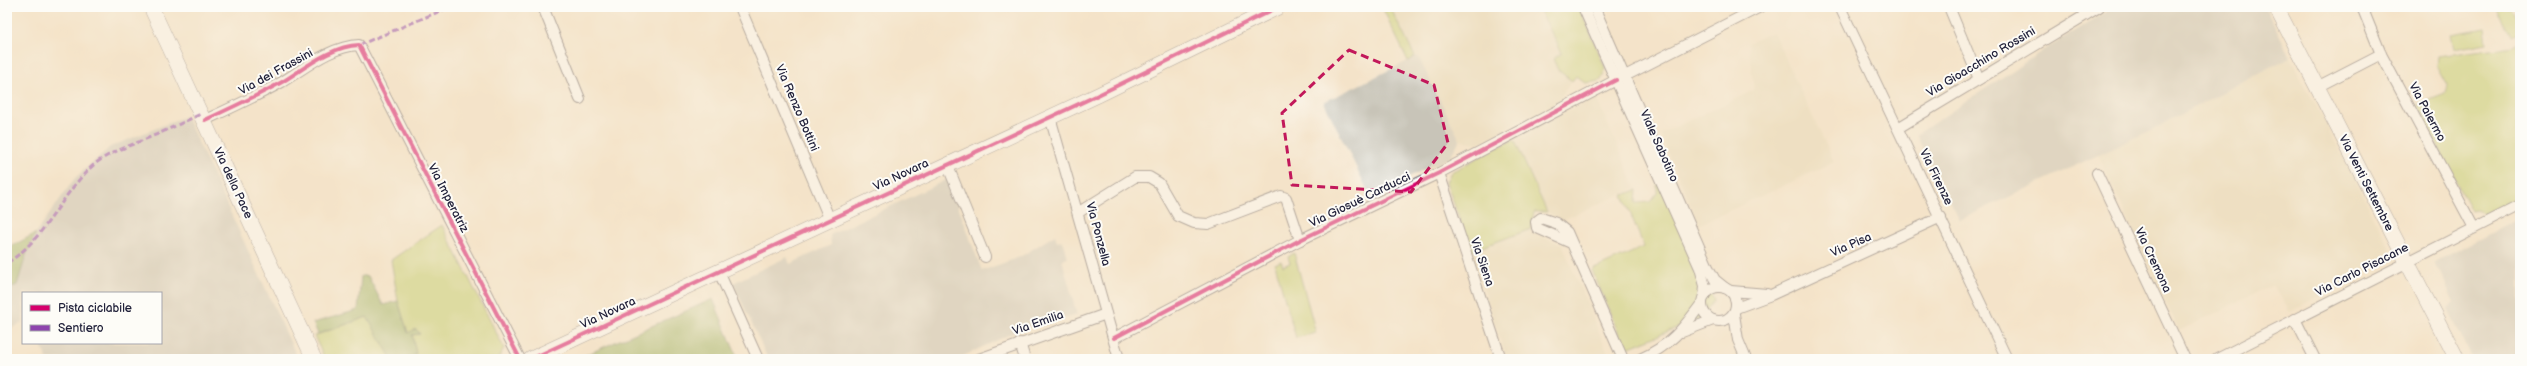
<svg xmlns="http://www.w3.org/2000/svg" width="2527" height="366" viewBox="0 0 2527 366" font-family="'Balsamiq Sans',sans-serif">
  <style>
    .built { fill: #e7daba }
    .industrial { fill: #c8c4b8 }
    .green { fill: #c2d072; stroke: #727956 }
    .forest { fill: #99b264; stroke: #5e6a50 }
    .lines { fill: none; stroke-linecap: round; stroke-linejoin: round }
    .street-casing { stroke: #6c666d; stroke-width: 12 }
    .secondary-casing { stroke: #6c666d; stroke-width: 16 }
    .street { stroke: #fff; stroke-width: 10 }
    .secondary { stroke: #fff; stroke-width: 15 }
    .quiet { stroke: #8e44ad; stroke-width: 3; stroke-dasharray: 6 3; stroke-linecap: butt }
    .cycleway-casing { stroke: #fdfcf7; stroke-width: 6 }
    .cycleway { stroke: #d6006c; stroke-width: 4 }
    .marked { fill: none; stroke: #c2185b; stroke-width: 3; stroke-dasharray: 8 5; stroke-linejoin: round }
    .labels { text-anchor: middle; dominant-baseline: central; stroke-width: 4; stroke-linejoin: round; paint-order: stroke }
    .street-label { font-size: 12px; fill: #22223b; stroke: #fdfcf7 }
  </style>
  <rect width="100%" height="100%" fill="#fdfcf7"/>
  <filter id="ink" filterUnits="userSpaceOnUse"><feTurbulence type="fractalNoise" baseFrequency=".025" numOctaves="2"/><feDisplacementMap in="SourceGraphic" scale="8" xChannelSelector="R" yChannelSelector="G"/><feConvolveMatrix kernelMatrix="1 2 1 2 8 2 1 2 1" color-interpolation-filters="sRGB"/></filter>
  <filter id="wash" filterUnits="userSpaceOnUse"><feTurbulence type="fractalNoise" baseFrequency=".012" numOctaves="4" result="noise"/><feDisplacementMap in="SourceGraphic" scale="16" xChannelSelector="R" yChannelSelector="G"/><feGaussianBlur stdDeviation="0.9" result="paint"/><feColorMatrix in="noise" values="0 0 0 0 0 0 0 0 0 0 0 0 0 0 0 0 0 1.4 0 .05"/><feComposite in="paint" operator="in"/></filter>
  <g filter="url(#wash)">
    <rect width="100%" height="100%" fill="#f4e3c9"/>
    <g class="built">
      <polygon points="1382,7 1579,7 1604,75 1600,81 1585,83 1575,76 1558,101 1478,143 1460,140 1418,56 1408,61"/>
      <polygon points="1773,32 1834,162 1699,225 1660,134 1754,90 1748,43"/>
      <polygon points="2290,57 2396,258 2290,312 2273,285 2179,331 2098,154 2145,133"/>
      <polygon points="1596,97 1636,188 1562,220 1547,212 1514,139"/>
      <polygon points="1531,229 1537,235 1562,244 1610,359 1507,359 1471,251"/>
    </g>
    <g class="industrial">
      <polygon points="2114,7 2265,7 2290,57 2145,133 1960,220 1916,135 2051,45"/>
      <polygon points="1418,56 1460,140 1449,158 1370,195 1324,102"/>
      <polygon points="186,116 298,359 47,359 40,343 161,343 161,293 23,293 23,322 7,331 7,289 17,285 27,252 36,233 75,178 110,147"/>
      <polygon points="948,179 982,271 1020,257 1055,235 1057,242 1062,241 1068,258 1062,259 1077,315 1019,330 957,359 768,359 733,283 787,257 790,264 831,245 830,235"/>
      <polygon points="2520,218 2520,359 2472,359 2448,308 2454,303 2435,262"/>
    </g>
    <g class="green">
      <polygon points="1382,7 1390,7 1415,57 1408,61"/>
      <polygon points="1538,7 1579,7 1605,67 1604,75 1600,81 1585,83 1576,76 1572,81 1558,70 1553,59 1562,53"/>
      <polygon points="2495,7 2511,7 2520,23 2520,32 2511,36"/>
      <polygon points="2485,28 2487,43 2454,49 2451,34"/>
      <polygon points="2520,42 2520,197 2486,214 2476,210 2471,211 2417,105 2445,94 2447,85 2437,67 2438,56 2513,46"/>
      <polygon points="1514,139 1547,212 1534,212 1531,229 1471,251 1446,182 1451,172"/>
      <polygon points="1663,183 1714,300 1701,318 1625,349 1592,270 1644,247 1623,195 1637,190 1636,203 1650,202 1657,193 1657,185"/>
      <polygon points="442,225 504,348 498,359 405,359 416,354 412,335 420,334 408,333 398,301 391,260"/>
      <polygon points="1294,253 1316,333 1296,338 1275,264 1281,261 1283,266 1290,263 1288,257"/>
      <polygon points="367,317 392,359 325,359 314,336"/>
    </g>
    <g class="forest">
      <polygon points="36,233 27,252 17,285 7,289 7,249"/>
      <polygon points="361,276 368,276 383,305 398,301 408,333 416,329 420,334 412,335 416,354 405,359 392,359 367,317 318,334 313,323 358,310"/>
      <polygon points="713,299 738,359 576,359 581,357"/>
    </g>
  </g>
  <g filter="url(#ink)">
    <g class="lines">
      <g class="street-casing">
        <g id="street">
          <polyline points="543,7 580,99"/>
          <polyline points="740,7 830,220"/>
          <polyline points="1583,7 1700,268 1705,286 1704,297"/>
          <polyline points="1594,7 1708,267 1715,280 1725,288"/>
          <polyline points="1840,7 2007,359"/>
          <polyline points="1949,7 1979,79"/>
          <polyline points="2362,7 2381,54 2474,228"/>
          <polyline points="1625,76 1760,7"/>
          <polyline points="2317,87 2381,54"/>
          <polyline points="1050,117 1119,359"/>
          <path d="M 205,120 C 231,108 257,96 282,82 C 305,68 331,46 359,45 L 520,359"/>
          <polyline points="1898,128 2099,7"/>
          <polyline points="947,164 985,257"/>
          <polyline points="1439,173 1501,359"/>
          <polyline points="2097,173 2185,359"/>
          <polyline points="1079,212 1135,177 1149,177 1159,183 1178,216 1194,223 1208,224 1281,196 1286,198 1300,240"/>
          <polyline points="1571,243 1537,228 1536,222 1541,218 1556,223 1567,232 1623,359"/>
          <polyline points="719,272 758,359"/>
          <circle cx="1719" cy="304" r="17"/>
          <polyline points="1731,291 1767,294"/>
          <polyline points="1736,308 1771,295 1941,217"/>
          <polyline points="1734,314 1738,340 1746,359"/>
          <polyline points="2295,319 2315,359"/>
          <polyline points="1682,332 1713,320"/>
          <polyline points="1114,338 1300,240 1439,173 1616,80"/>
          <polyline points="1020,343 1025,359"/>
          <polyline points="979,359 1106,314"/>
          <path d="M 1640,359 C 1670,346 1683,329 1702,303"/>
          <polyline points="2217,359 2520,205"/>
        </g>
      </g>
      <g class="secondary-casing">
        <g id="secondary">
          <polyline points="151,7 314,359"/>
          <polyline points="2276,7 2457,359"/>
          <polyline points="531,359 1098,95 1278,7"/>
        </g>
      </g>
      <use href="#street" class="street"/>
      <use href="#secondary" class="secondary"/>
      <g class="quiet">
        <polyline points="359,45 450,7"/>
        <path d="M 7,263 C 48,237 61,192 96,163 C 112,151 130,146 148,138 C 166,131 183,122 201,114"/>
      </g>
      <g class="cycleway-casing">
        <g id="cycleway">
          <path d="M 205,120 C 231,108 257,96 282,82 C 305,68 331,46 359,45 L 520,359"/>
          <polyline points="1114,338 1300,240 1439,173 1616,80"/>
          <polyline points="531,359 1098,95 1278,7"/>
        </g>
      </g>
      <use href="#cycleway" class="cycleway"/>
    </g>
  </g>
  <path d="M0 0H2527V366H0ZM 1349,50 L 1434,85 L 1448,143 L 1411,192 L 1292,185 L 1282,113 Z" fill="#f4e3c9" fill-opacity=".55" fill-rule="evenodd"/>
  <path class="marked" d="M 1349,50 L 1434,85 L 1448,143 L 1411,192 L 1292,185 L 1282,113 Z"/>
  <g class="labels">
    <g class="street-label">
      <text transform="translate(1981 62) rotate(-31)">Via Gioacchino Rossini</text>
      <text transform="translate(276 72) rotate(-29)">Via dei Frassini</text>
      <text transform="translate(797 108) rotate(67)">Via Renzo Bottini</text>
      <text transform="translate(2427 112) rotate(62)">Via Palermo</text>
      <text transform="translate(1659 146) rotate(66)">Viale Sabotino</text>
      <text transform="translate(901 175) rotate(-25)">Via Novara</text>
      <text transform="translate(1936 177) rotate(64)">Via Firenze</text>
      <text transform="translate(233 183) rotate(65)">Via della Pace</text>
      <text transform="translate(2366 183) rotate(63)">Via Venti Settembre</text>
      <text transform="translate(448 198) rotate(63)">Via Imperatriz</text>
      <text transform="translate(1360 200) rotate(-26)">Via Giosuè Carducci</text>
      <text transform="translate(1098 234) rotate(75)">Via Ponzella</text>
      <text transform="translate(1851 245) rotate(-24)">Via Pisa</text>
      <text transform="translate(2153 260) rotate(65)">Via Cremona</text>
      <text transform="translate(1482 262) rotate(71)">Via Siena</text>
      <text transform="translate(2362 270) rotate(-27)">Via Carlo Pisacane</text>
      <text transform="translate(608 313) rotate(-25)">Via Novara</text>
      <text transform="translate(1038 323) rotate(-19)">Via Emilia</text>
    </g>
  </g>
  <rect width="2527" height="366" fill="none" stroke="#fdfcf7" stroke-width="24"/>
  <rect x="22" y="292" width="140" height="52" fill="#fdfcf7" stroke="#a5a5ac"/>
  <rect x="30" y="305" width="20" height="6" fill="#d6006c" stroke="#a5a5ac"/>
  <text x="58" y="312" font-size="12" fill="#22223b">Pista ciclabile</text>
  <rect x="30" y="325" width="20" height="6" fill="#8e44ad" stroke="#a5a5ac"/>
  <text x="58" y="332" font-size="12" fill="#22223b">Sentiero</text>
</svg>
